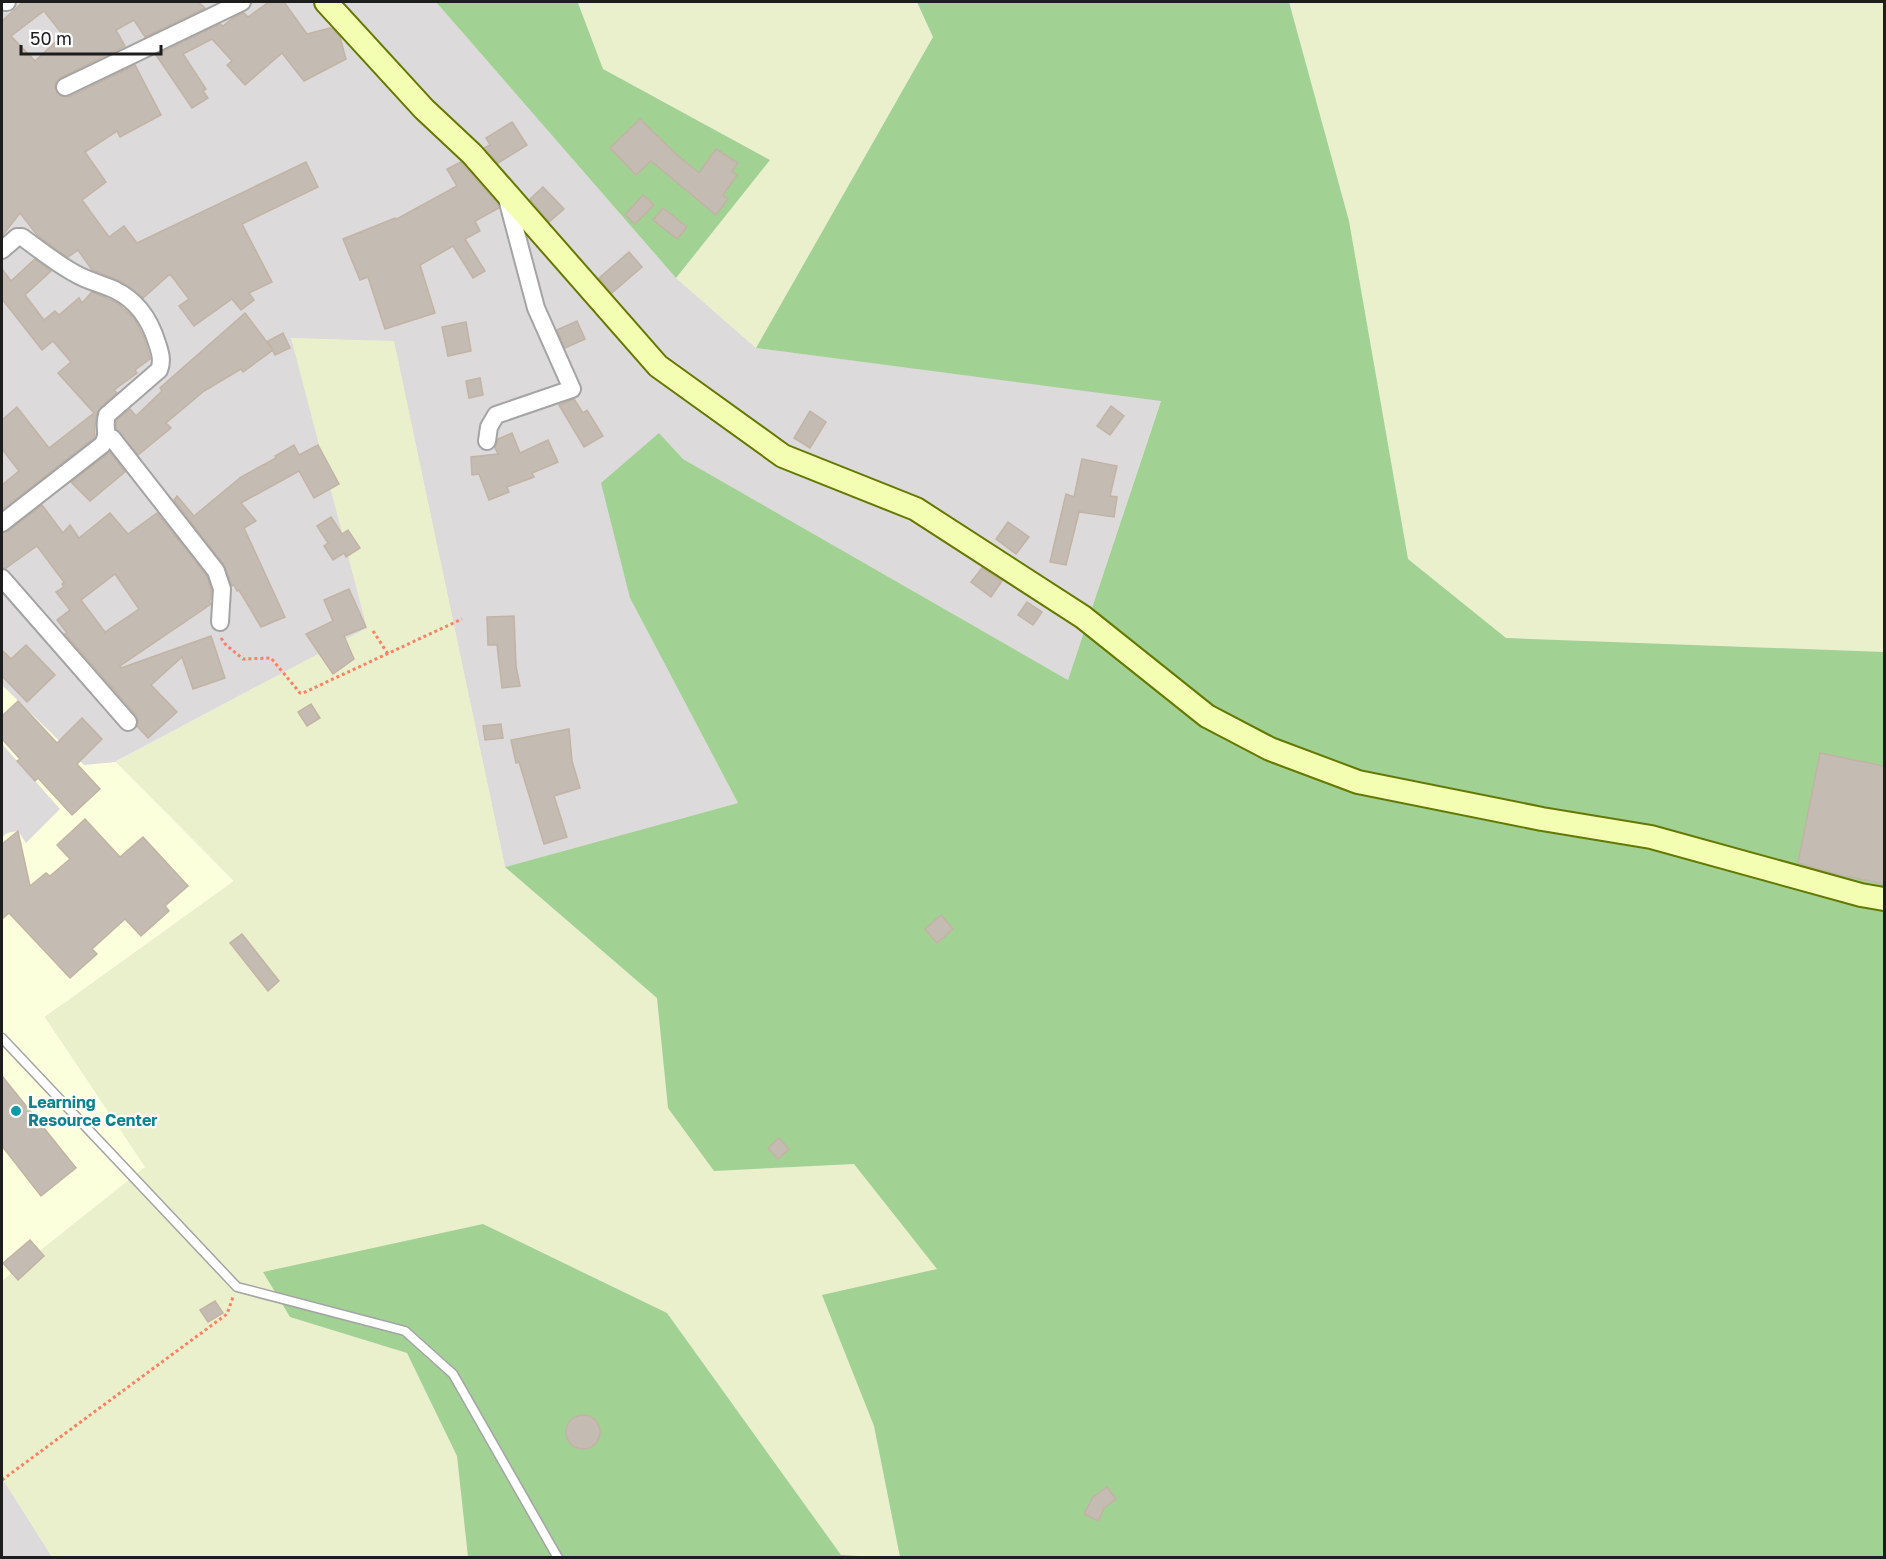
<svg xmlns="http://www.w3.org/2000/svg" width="1886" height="1559" viewBox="0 0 1886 1559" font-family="'Golos Text',sans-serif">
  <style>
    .residential { fill: #dcdada }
    .education { fill: #fcffdc }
    .farmland { fill: #eaf0cc }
    .forest { fill: #a2d194 }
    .building { fill: #c4bbb2; stroke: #c2b3a4; stroke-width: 1.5; fill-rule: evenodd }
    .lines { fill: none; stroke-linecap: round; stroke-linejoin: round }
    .lane-casing { stroke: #a4a4a4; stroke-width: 11 }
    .street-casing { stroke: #a4a4a4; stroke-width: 20 }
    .secondary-casing { stroke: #637900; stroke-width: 26 }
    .path { stroke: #ff7f64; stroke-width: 3; stroke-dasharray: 3 3; stroke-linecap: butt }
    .lane { stroke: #fff; stroke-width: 8 }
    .street { stroke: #fff; stroke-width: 16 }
    .secondary { stroke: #f4feb2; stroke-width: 22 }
    .culture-dot { fill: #0f9aa8; stroke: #fff; stroke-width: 2 }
    .labels { text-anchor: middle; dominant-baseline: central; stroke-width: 4.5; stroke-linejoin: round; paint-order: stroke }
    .culture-label { font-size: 16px; font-weight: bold; fill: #0d838f; stroke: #fff; text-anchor: start }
  </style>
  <rect width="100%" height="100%" fill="#efece3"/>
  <g class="residential">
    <polygon points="2,2 436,2 676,278 756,348 1161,400 1068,680 683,459 659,433 630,598 738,803 505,867 394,342 292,338 367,628 116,761 2,1281"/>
    <polygon points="2,1478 52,1557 2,1557"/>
  </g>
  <polygon class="education" points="2,685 84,765 116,762 234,881 45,1017 146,1167 2,1281 2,837 7,833 18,831 26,843 60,809 2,744"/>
  <g class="farmland">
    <polygon points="580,2 917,2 933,37 756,348 676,278 769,160 603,69 578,3"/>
    <polygon points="1289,2 1884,2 1884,652 1506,638 1408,559 1349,221"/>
    <polygon points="291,338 394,341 505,867 657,998 668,1108 714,1171 854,1164 938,1269 823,1295 874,1426 900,1557 841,1555 667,1313 290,1317 407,1353 457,1456 468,1557 52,1557 2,1478 2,1281 145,1167 45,1017 234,881 116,762 367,628"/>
  </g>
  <g class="forest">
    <polygon points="436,2 580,2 578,3 603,69 770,160 676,278"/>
    <polygon points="917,2 1289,2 1349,221 1408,559 1506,638 1884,652 1884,1557 900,1557 874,1426 822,1295 937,1269 854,1164 714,1171 668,1108 657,998 505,867 738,803 630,598 601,483 659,433 683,459 1068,680 1161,401 756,348 933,37"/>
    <polygon points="483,1224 667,1313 841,1555 877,1557 468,1557 457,1456 407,1353 290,1317 263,1272"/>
  </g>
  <g class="building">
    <path d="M 23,2 L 198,2 L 205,8 L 145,37 L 134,20 L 116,30 L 125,46 L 60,78 L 56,82 L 55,87 L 60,96 L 69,97 L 135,65 L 161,115 L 120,137 L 117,131 L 85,152 L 106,182 L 82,200 L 109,237 L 124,226 L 137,243 L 306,162 L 318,187 L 242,224 L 272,282 L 249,293 L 254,300 L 241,310 L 232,299 L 194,326 L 179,306 L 189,299 L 170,274 L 143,298 L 120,281 L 92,270 L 78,250 L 68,257 L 61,253 L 37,235 L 20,213 L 2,236 L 2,21 ZM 44,11 L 63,35 L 35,61 L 11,36 Z"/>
    <polygon points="269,2 284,2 307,34 330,28 333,29 340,37 346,59 304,81 282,53 245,85 227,65 232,61 212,39 183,54 206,89 203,91 208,98 192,108 156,55 220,24 223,26 233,18 244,13 248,17"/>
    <polygon points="640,119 676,154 699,173 716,149 738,163 732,171 737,175 723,195 728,199 716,215 651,161 636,175 610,148"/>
    <polygon points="512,122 527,145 498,163 484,148 490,145 486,138"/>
    <polygon points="461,162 497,203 499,208 475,221 480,231 465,239 485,271 473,278 453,246 420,265 435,313 385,329 368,277 360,280 343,239 395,218 395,220 457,186 447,169"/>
    <polygon points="543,187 564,209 549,222 530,199"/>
    <polygon points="643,195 654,205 635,224 625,215"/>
    <polygon points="663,208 687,227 677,239 653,220"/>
    <polygon points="629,252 642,267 612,293 599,278"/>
    <polygon points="35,259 51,271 25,295 44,320 55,311 59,315 79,298 82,303 92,292 97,294 117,303 134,318 144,338 150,359 135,370 137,373 114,390 117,393 100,408 96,416 94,438 2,510 2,485 19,471 2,449 2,420 17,407 49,448 94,413 58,373 71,362 53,341 42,350 2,299 2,269 11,281"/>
    <polygon points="245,313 273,350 243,372 241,369 204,391 166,423 171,428 138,455 116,429 116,421 130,409 136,416 162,391 160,388"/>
    <polygon points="577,321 585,339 565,348 557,330"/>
    <polygon points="466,322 471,351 448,356 442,327"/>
    <polygon points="283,333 290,348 275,355 268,341"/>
    <polygon points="480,378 483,395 469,398 466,381"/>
    <polygon points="574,399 583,413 587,410 603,436 584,447 559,405"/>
    <polygon points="1111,406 1124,416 1110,435 1097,426"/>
    <polygon points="810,411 826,422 810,448 794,438"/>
    <polygon points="512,433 520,453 548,440 558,462 532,473 534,477 507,487 509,492 489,500 479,474 472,475 471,457 498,454 495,448 498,439"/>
    <polygon points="294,445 299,455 318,445 339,484 314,498 299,471 241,503 256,521 244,528 285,617 261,627 239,590 237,591 234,585 232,586 224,565 174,500 177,496 194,516 241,477 276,458 275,456"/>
    <polygon points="110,452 125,472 90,501 71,482"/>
    <polygon points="1082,459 1117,466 1110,496 1117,497 1114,517 1079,512 1066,565 1050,562 1066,494 1074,497"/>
    <path d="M 42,505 L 63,533 L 70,525 L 79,538 L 110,513 L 128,534 L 157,513 L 207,576 L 211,590 L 211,599 L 209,601 L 211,604 L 120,666 L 121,668 L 211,636 L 225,678 L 193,689 L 182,657 L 151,685 L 177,712 L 148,738 L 137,726 L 138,721 L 136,715 L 65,634 L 67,633 L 57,620 L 70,610 L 56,592 L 64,587 L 62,584 L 64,582 L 37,546 L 6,568 L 2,568 L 2,533 L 8,531 ZM 115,574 L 139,609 L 105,632 L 81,600 Z"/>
    <polygon points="331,517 342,534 348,530 360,548 346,557 344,553 333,560 324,546 328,543 317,526"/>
    <polygon points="1008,522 1029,537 1016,554 996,539"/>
    <polygon points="982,568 1002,581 991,597 971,582"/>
    <polygon points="349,589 366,627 344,636 354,659 333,674 306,634 333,621 324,600"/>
    <polygon points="1027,602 1042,612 1033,625 1018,615"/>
    <polygon points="514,616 516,666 520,686 502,688 497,645 488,645 487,617"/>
    <polygon points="26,645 55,675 27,702 2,676 2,650 11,659"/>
    <polygon points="18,701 57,743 82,718 102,739 77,764 100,789 72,815 38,778 35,781 17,761 20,759 2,739 2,716"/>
    <polygon points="311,704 320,718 307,726 298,712"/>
    <polygon points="501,724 503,738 485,740 483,726"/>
    <polygon points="569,729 572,761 580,788 554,796 567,837 544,844 519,762 516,763 511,740"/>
    <polygon points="1820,753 1884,766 1884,884 1840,875 1798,863"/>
    <polygon points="85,819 120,857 143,837 188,886 165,906 169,911 141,936 125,919 92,949 97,954 70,978 9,913 2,919 2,844 18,831 30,886 46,873 50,876 70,859 57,845"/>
    <polygon points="941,915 953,929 937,943 925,929"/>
    <polygon points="242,934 279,981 268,991 230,943"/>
    <polygon points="2,1076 76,1168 41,1196 2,1146"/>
    <polygon points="779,1138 789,1149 778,1159 768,1148"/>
    <polygon points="30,1240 44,1256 18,1280 3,1263"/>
    <polygon points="215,1301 223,1313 208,1322 200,1310"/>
    <circle cx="583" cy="1432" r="17"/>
    <polygon points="1107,1487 1116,1499 1104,1508 1098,1521 1084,1514 1093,1497"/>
  </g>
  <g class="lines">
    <g class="lane-casing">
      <polyline id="lane" points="2,1038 237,1287 405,1331 453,1374 558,1558"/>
    </g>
    <g class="street-casing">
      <g id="street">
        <polyline points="5,2 7,2"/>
        <polyline points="65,87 242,2"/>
        <path d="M 2,250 L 17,237 L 22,237 C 40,250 57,264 76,274 C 88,281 102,284 115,290 C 138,301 150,320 157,343 C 160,352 163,361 159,370 L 107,415 C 103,426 110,435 102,445 L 2,523"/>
        <polyline points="107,437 112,438 216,571 222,589 220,622"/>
        <polyline points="487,441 489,427 496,415 572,389 536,308 506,195"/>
        <polyline points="2,578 128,722"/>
      </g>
    </g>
    <g class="secondary-casing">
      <polyline id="secondary" points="326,2 424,109 472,154 658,366 783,456 916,509 1083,617 1207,716 1270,749 1358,782 1542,819 1651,837 1861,895 1884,899"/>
    </g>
    <g class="path">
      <polyline points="373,631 388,654"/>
      <polyline points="221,638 225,644 243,659 271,658 300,693 303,693 462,619"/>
      <polyline points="2,1480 227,1314 233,1297"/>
    </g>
    <use href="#lane" class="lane"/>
    <use href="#street" class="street"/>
    <use href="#secondary" class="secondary"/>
  </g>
  <circle class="culture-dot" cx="16" cy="1111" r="6"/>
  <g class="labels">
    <g class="culture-label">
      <text x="28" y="1102">Learning<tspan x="28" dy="18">Resource Center</tspan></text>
    </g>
  </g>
  <rect width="1886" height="1559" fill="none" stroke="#1d1d1d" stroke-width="6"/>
  <path d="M21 45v9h140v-9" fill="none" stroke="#1d1d1d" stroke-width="3"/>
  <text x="30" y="45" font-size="18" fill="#1d1d1d" stroke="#ffffff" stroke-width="4.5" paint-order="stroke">50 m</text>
</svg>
